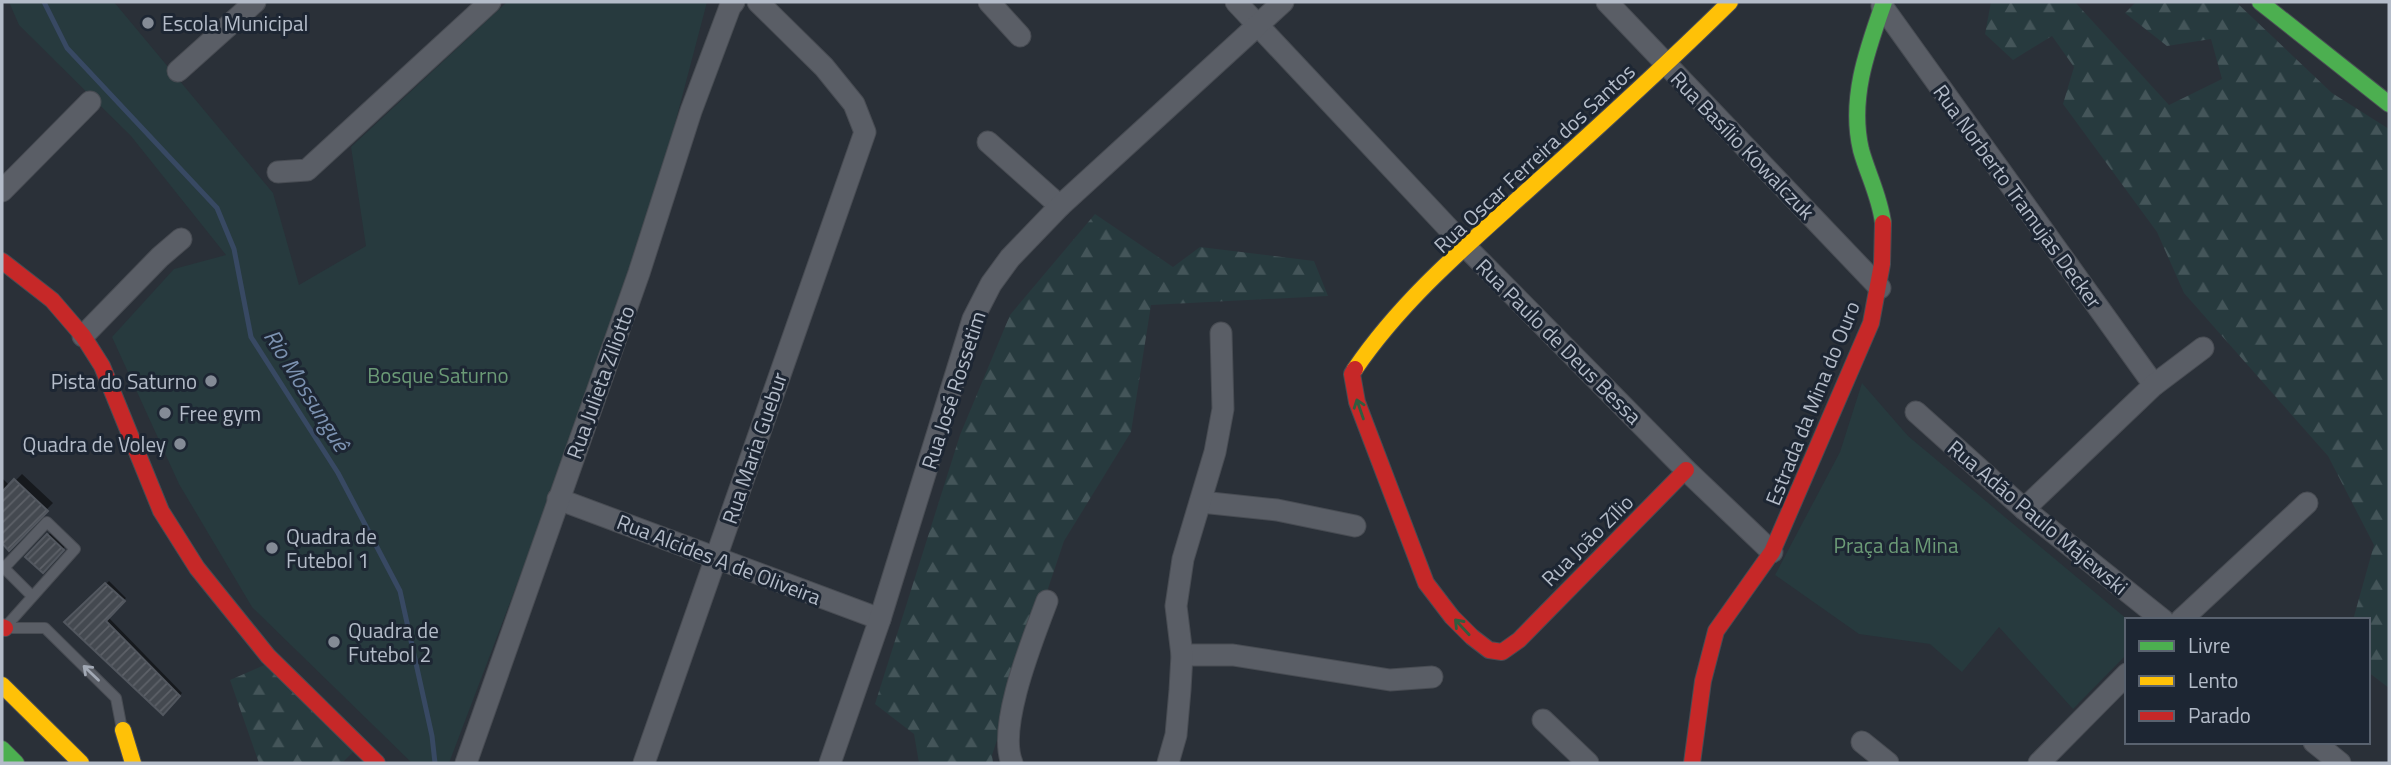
<svg xmlns="http://www.w3.org/2000/svg" width="2391" height="765" viewBox="0 0 2391 765" font-family="'Titillium Web',sans-serif">
  <style>
    .forest { fill: url(#forest-firs) }
    .park { fill: #273a3e }
    .shadow { fill: #0007 }
    .lines { fill: none; stroke-linecap: round; stroke-linejoin: round }
    .stream { stroke: #384963; stroke-width: 5 }
    .building { fill: url(#building-hatch); stroke: #52575f; stroke-width: 2 }
    .lane-casing { stroke: #484c53; stroke-width: 12 }
    .street-casing { stroke: #484c53; stroke-width: 23 }
    .fast-casing { stroke: #484c53; stroke-width: 18 }
    .slow-casing { stroke: #484c53; stroke-width: 18 }
    .jam-casing { stroke: #484c53; stroke-width: 18 }
    .lane { stroke: #5a5e66; stroke-width: 10 }
    .street { stroke: #5a5e66; stroke-width: 21 }
    .fast { stroke: #4caf50; stroke-width: 16 }
    .slow { stroke: #ffc107; stroke-width: 16 }
    .jam { stroke: #c62828; stroke-width: 16 }
    .oneway { stroke: #305d3f }
    .oneway2 { stroke: #a2a9b5 }
    .poi-dot { fill: #848b96; stroke: #1d2633; stroke-width: 2.5 }
    .labels { text-anchor: middle; dominant-baseline: central; stroke-width: 6; stroke-linejoin: round; paint-order: stroke }
    .poi-label { font-size: 21px; fill: #b4bcc9; stroke: #1d2633; text-anchor: start }
    .street-label { font-size: 21px; fill: #b4bcc9; stroke: #1d2633 }
    .park-label { font-size: 21px; fill: #6b9a76; stroke: #1d2633 }
    .water-label { font-size: 23px; font-style: italic; fill: #7c92b1; stroke: #1d2633 }
  </style>
  <defs>
    <pattern id="forest-firs" width="22" height="20" patternUnits="userSpaceOnUse" patternTransform="scale(1.75)"><rect width="22" height="20" fill="#273a3e"/><path d="M5 1l3.5 6h-7zM16 11l3.5 6h-7z" fill="#445559"/></pattern>
    <pattern id="building-hatch" width="6" height="6" patternUnits="userSpaceOnUse" patternTransform="scale(1.75)"><rect width="6" height="6" fill="#444950"/><path d="M-1 1l2-2M0 6l6-6M5 7l2-2" fill="none" stroke="#5d6168"/></pattern>
  </defs>
  <rect width="100%" height="100%" fill="#2a3038"/>
  <g class="forest">
    <polygon points="1991,2 2075,2 2169,105 2222,79 2211,39 2167,46 2125,13 2136,2 2236,2 2332,93 2389,129 2389,688 2368,672 2368,620 2353,620 2374,545 2328,456 2184,293 2157,232 2063,104 2074,67 2052,36 2013,60 1985,34"/>
    <polygon points="1095,214 1173,267 1200,247 1314,261 1328,296 1151,305 1131,432 1064,541 992,755 993,763 919,763 914,734 875,704 960,435 1010,315"/>
    <polygon points="267,664 353,752 342,763 259,763 230,680"/>
  </g>
  <g class="park">
    <polygon points="9,2 114,2 273,193 299,285 366,246 351,147 507,2 707,2 637,268 449,763 412,763 252,607 179,484 112,337 174,269 226,255 131,136 19,25"/>
    <polygon points="1862,383 1908,436 2128,620 2127,654 2073,709 1999,627 1962,672 1930,644 1859,634 1775,575 1840,452"/>
  </g>
  <g class="shadow">
    <polygon points="22,474 53,503 9,548 2,541 2,478 10,486"/>
    <polygon points="54,529 69,542 49,565 27,557"/>
    <polygon points="109,581 126,598 108,617 182,693 163,713 67,622"/>
  </g>
  <g class="lines">
    <polyline class="stream" points="44,2 67,48 217,208 234,249 251,337 338,473 400,591 432,736 435,763"/>
  </g>
  <g class="building">
    <polygon points="14,479 48,511 9,551 2,543 2,492"/>
    <polygon points="47,534 64,550 43,573 25,557"/>
    <polygon points="105,583 125,601 106,621 180,696 163,715 64,622"/>
  </g>
  <g class="lines">
    <g class="lane-casing">
      <g id="lane">
        <polyline points="9,623 75,549 47,522 4,568 32,596"/>
        <polyline points="12,628 45,628 116,698 121,724"/>
      </g>
    </g>
    <g class="street-casing">
      <g id="street">
        <polyline points="989,2 1020,36"/>
        <polyline points="1236,2 1466,247 1686,470 1772,552"/>
        <polyline points="1607,2 1880,288"/>
        <polyline points="1882,6 2154,385"/>
        <polyline points="178,71 255,2"/>
        <polyline points="988,142 1060,206"/>
        <polyline points="278,172 307,170 490,2"/>
        <polyline points="2,191 90,102"/>
        <polyline points="83,336 160,257 181,239"/>
        <polyline points="1916,412 2024,509 2163,620"/>
        <polyline points="558,499 880,619"/>
        <polyline points="1201,502 1277,510 1355,526"/>
        <polyline points="2024,509 2154,385 2203,348"/>
        <polyline points="2181,620 2307,503"/>
        <polyline points="1182,655 1233,655 1390,680 1432,677"/>
        <polyline points="1543,720 1588,763"/>
        <polyline points="1862,742 1888,763"/>
        <polyline points="2314,742 2340,763"/>
        <polyline points="466,763 639,273 691,111 730,7 734,2"/>
        <polyline points="644,763 865,132 854,104 824,67 758,2"/>
        <polyline points="830,763 880,619 973,319 991,284 1010,258 1060,206 1283,2"/>
        <path d="M 1012,763 C 997,726 1033,639 1047,601"/>
        <polyline points="1168,763 1176,735 1180,690 1182,655 1176,606 1183,559 1215,452 1223,409 1221,333"/>
        <polyline points="2039,763 2127,674"/>
      </g>
    </g>
    <g class="fast-casing">
      <g id="fast">
        <polyline points="2260,2 2389,104"/>
        <path d="M 1883,223 C 1880,197 1868,175 1861,150 C 1849,99 1867,50 1884,2"/>
        <polyline points="2,749 16,763"/>
      </g>
    </g>
    <g class="slow-casing">
      <g id="slow">
        <path d="M 1355,369 C 1402,300 1466,246 1528,190 C 1596,129 1664,67 1730,2"/>
        <polyline points="2,685 81,763"/>
        <polyline points="123,730 133,763"/>
      </g>
    </g>
    <g class="jam-casing">
      <g id="jam">
        <polyline points="2,261 52,300 83,336 102,366 161,511 197,568 268,656 377,763"/>
        <polyline points="1355,369 1352,374 1357,402 1426,583 1452,617 1472,637 1489,650 1502,652 1519,640 1686,470"/>
        <polyline points="2,627 5,628"/>
        <polyline points="1692,763 1703,681 1716,631 1772,552 1871,323 1882,264 1883,223"/>
      </g>
    </g>
    <use href="#lane" class="lane"/>
    <use href="#street" class="street"/>
    <use href="#fast" class="fast"/>
    <use href="#slow" class="slow"/>
    <use href="#jam" class="jam"/>
  </g>
  <defs><path id="oneway-shaft" d="M-6 0H5M1.5-3L5.5 0L1.5 3" fill="none" stroke-width="1.6" stroke-linecap="round" stroke-linejoin="round" transform="scale(1.75)"/></defs>
  <g class="oneway">
    <use href="#oneway-shaft" transform="translate(1360 409) rotate(-109)"/>
    <use href="#oneway-shaft" transform="translate(1462 627) rotate(-133)"/>
  </g>
  <use class="oneway2" href="#oneway-shaft" transform="translate(91 673) rotate(-136)"/>
  <g class="poi-dot">
    <circle cx="148" cy="23" r="7"/>
    <circle cx="211" cy="381" r="7"/>
    <circle cx="165" cy="413" r="7"/>
    <circle cx="180" cy="444" r="7"/>
    <circle cx="272" cy="548" r="7"/>
    <circle cx="334" cy="642" r="7"/>
  </g>
  <g class="labels">
    <g class="poi-label">
      <text x="162" y="23">Escola Municipal</text>
      <text x="197" y="381" text-anchor="end">Pista do Saturno</text>
      <text x="179" y="413">Free gym</text>
      <text x="166" y="444" text-anchor="end">Quadra de Voley</text>
      <text x="286" y="536">Quadra de<tspan x="286" dy="24">Futebol 1</tspan></text>
      <text x="348" y="630">Quadra de<tspan x="348" dy="24">Futebol 2</tspan></text>
    </g>
    <g class="street-label">
      <text transform="translate(1743 145) rotate(46)">Rua Basílio Kowalczuk</text>
      <text transform="translate(1534 158) rotate(-43)">Rua Oscar Ferreira dos Santos</text>
      <text transform="translate(2018 196) rotate(54)">Rua Norberto Tramujas Decker</text>
      <text transform="translate(1559 341) rotate(45)">Rua Paulo de Deus Bessa</text>
      <text transform="translate(600 382) rotate(-70)">Rua Julieta Ziliotto</text>
      <text transform="translate(953 390) rotate(-72)">Rua José Rossetim</text>
      <text transform="translate(1812 403) rotate(-68)">Estrada da Mina do Ouro</text>
      <text transform="translate(754 448) rotate(-71)">Rua Maria Guebur</text>
      <text transform="translate(2038 517) rotate(40)">Rua Adão Paulo Majewski</text>
      <text transform="translate(1587 540) rotate(-45)">Rua João Zílio</text>
      <text transform="translate(719 559) rotate(21)">Rua Alcides A de Oliveira</text>
    </g>
    <g class="park-label">
      <text x="438" y="375">Bosque Saturno</text>
      <text x="1896" y="545">Praça da Mina</text>
    </g>
    <g class="water-label">
      <text transform="translate(307 390) rotate(58)">Rio Mossunguê</text>
    </g>
  </g>
  <rect width="2391" height="765" fill="none" stroke="#b4bcc9" stroke-width="7"/>
  <rect x="2125" y="618" width="245" height="126" fill="#1d2633" stroke="#59626f" stroke-width="2"/>
  <rect x="2139" y="641" width="35" height="10" fill="#4caf50" stroke="#59626f" stroke-width="2"/>
  <text x="2188" y="653" font-size="21" fill="#b4bcc9">Livre</text>
  <rect x="2139" y="676" width="35" height="10" fill="#ffc107" stroke="#59626f" stroke-width="2"/>
  <text x="2188" y="688" font-size="21" fill="#b4bcc9">Lento</text>
  <rect x="2139" y="711" width="35" height="10" fill="#c62828" stroke="#59626f" stroke-width="2"/>
  <text x="2188" y="723" font-size="21" fill="#b4bcc9">Parado</text>
</svg>
